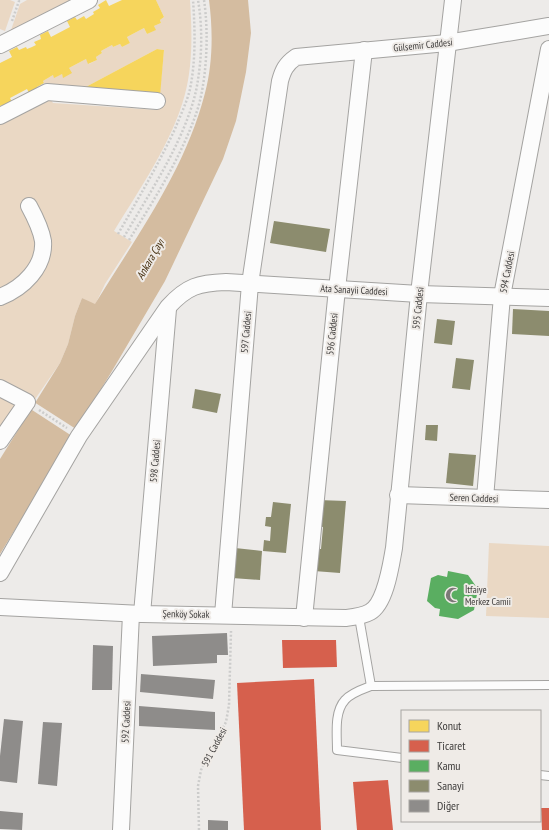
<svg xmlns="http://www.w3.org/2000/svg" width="549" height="830" viewBox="0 0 549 830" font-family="'PT Sans Narrow',sans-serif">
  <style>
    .green { fill: #ead8c4 }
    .water { fill: #d4bca0 }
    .pier { fill: #edebe9 }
    .homes { fill: #f6d55c }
    .shops { fill: #d6604d }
    .public { fill: #5aae61 }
    .industry { fill: #8c8c6e }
    .building { fill: #8e8c8a }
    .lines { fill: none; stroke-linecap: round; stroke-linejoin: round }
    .lane-casing { stroke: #a4a3a1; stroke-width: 10 }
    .street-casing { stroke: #a4a3a1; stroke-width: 18 }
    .path { stroke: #cccccb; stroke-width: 2.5; stroke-dasharray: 2 2; stroke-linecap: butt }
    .lane { stroke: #fcfcfc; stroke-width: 8 }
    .street { stroke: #fcfcfc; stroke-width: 16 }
    .labels { text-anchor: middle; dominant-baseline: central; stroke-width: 4; stroke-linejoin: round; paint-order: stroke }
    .street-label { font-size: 10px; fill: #3d3b3a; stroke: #efebe7 }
    .poi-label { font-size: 10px; fill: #3d3b3a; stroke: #efebe7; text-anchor: start }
    .water-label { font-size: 11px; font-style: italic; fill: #422b0a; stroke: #efebe7 }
  </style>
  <rect width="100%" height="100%" fill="#edebe9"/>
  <g class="green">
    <polygon points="0,0 10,0 15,2 5,31 0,29"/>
    <polygon points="27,0 73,0 10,33 20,4"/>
    <path d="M 156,0 L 190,0 C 192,31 193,64 185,94 C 173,141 139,190 114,231 L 132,242 L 105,284 L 95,305 L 82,298 L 75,316 L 68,344 L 60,363 L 0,450 L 0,124 L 51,100 L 53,103 L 158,110 L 164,50 L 157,49 L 82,89 L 44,83 L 43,81 L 53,75 L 62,74 L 63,77 L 69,68 L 86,59 L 89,64 L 97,60 L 96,57 L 102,53 L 101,51 L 112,45 L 113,47 L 120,44 L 122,47 L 130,43 L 127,37 L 144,28 L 147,34 L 155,30 L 154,26 L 161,23 L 160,20 L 164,17 Z"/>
    <polygon points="489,543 549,546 549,618 486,616"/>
  </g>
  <path class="water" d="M 209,0 L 248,0 L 251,33 L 246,72 L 236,121 L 223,159 L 165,281 L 112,371 L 0,554 L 0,459 L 60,363 L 68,344 L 75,316 L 82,298 L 95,304 C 136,237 185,171 205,93 C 213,63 213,30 209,0 Z"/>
  <polygon class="pier" points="34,402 76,429 72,436 29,408"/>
  <g class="homes">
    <polygon points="106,0 109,6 122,0 156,0 164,17 160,20 161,23 154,26 156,30 147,34 144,28 127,37 130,43 122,47 120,44 113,47 112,45 101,51 102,53 96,57 97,60 88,64 86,59 69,68 72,73 63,78 62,74 54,78 53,75 43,81 44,83 37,87 39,90 30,95 27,89 10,98 13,104 5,108 3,105 0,106 0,63 12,57 9,51 17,47 19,50 26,47 27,49 32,47 36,45 34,42 41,39 40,35 48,31 51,37 70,27 67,21 75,17 77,20 84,16 86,19 94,14 93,12 100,8 98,5"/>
    <polygon points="157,49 164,50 160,96 82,89"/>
  </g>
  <g class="shops">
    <polygon points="282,640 336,640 337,667 283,668"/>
    <polygon points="314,679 321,830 244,830 237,683"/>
    <polygon points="388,780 393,830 357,830 353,782"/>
    <polygon points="541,808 549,808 549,830 542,830"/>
  </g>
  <polygon class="public" points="448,571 468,575 478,589 474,610 458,619 439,616 440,609 435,608 427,601 431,578 438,575 447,577"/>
  <g class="industry">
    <polygon points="274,221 330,229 326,252 270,243"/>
    <polygon points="513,309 549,311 549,336 512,334"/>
    <polygon points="437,319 455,321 452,345 434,343"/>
    <polygon points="456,358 474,360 470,390 452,388"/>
    <polygon points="195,389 221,394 217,413 192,408"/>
    <polygon points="426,425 438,425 437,441 425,440"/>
    <polygon points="449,453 476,455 473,486 446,483"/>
    <polygon points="318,500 346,501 340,573 314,571 316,549 321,549 323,527 316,526"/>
    <polygon points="273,502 291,504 286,553 263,551 264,540 270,541 271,527 265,526 266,517 271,517"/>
    <polygon points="235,548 262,551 260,580 232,578"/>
  </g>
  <g class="building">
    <polygon points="227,633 228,655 217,655 217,663 153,666 152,636"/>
    <polygon points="93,645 113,646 112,690 92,690"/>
    <polygon points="141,674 215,680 213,699 140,692"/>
    <polygon points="139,706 215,712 215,730 139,726"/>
    <polygon points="4,719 23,721 17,783 0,781 0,756"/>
    <polygon points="43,722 62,723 57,786 38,784"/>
    <polygon points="0,811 23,813 22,830 0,829"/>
    <polygon points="208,820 228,821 228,830 208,830"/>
  </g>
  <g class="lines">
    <g class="lane-casing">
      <g id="lane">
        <polyline points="359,617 371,686"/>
        <path d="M 402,758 L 337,750 C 337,734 334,712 345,700 C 351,693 363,689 371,686 L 549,685"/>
        <polyline points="540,775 549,776"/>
      </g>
    </g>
    <g class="street-casing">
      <g id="street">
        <polyline points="0,45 89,0"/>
        <polyline points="0,116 47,92 157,101"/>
        <path d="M 0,297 C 23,288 45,267 43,241 C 41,229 35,217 29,206"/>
        <polyline points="0,388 27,402 0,441"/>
        <polyline points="398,495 549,500"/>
        <polyline points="485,498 502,296 549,49"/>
        <path d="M 0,573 L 79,436 L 168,307 C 187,286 199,283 226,282 L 419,294 L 549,298"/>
        <path d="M 0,607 L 142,614 L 346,618 C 354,617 363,616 370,612 C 386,603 391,564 394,548 L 419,294 L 453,0"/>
        <polyline points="142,614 168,309"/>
        <path d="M 223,615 L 250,284 L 280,81 C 283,70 286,64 296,57 L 447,43 L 549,26"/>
        <polyline points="304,618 337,289 364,50"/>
        <polyline points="121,830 131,614"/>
      </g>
    </g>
    <g class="path">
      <polyline points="12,21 19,1 17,0"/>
      <path d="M 118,234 C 138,199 158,165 175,129 C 180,116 187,102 190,89 C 196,60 195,29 193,0"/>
      <path d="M 124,237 C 150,192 184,142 196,91 C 202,61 203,29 198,0"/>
      <path d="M 129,240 C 154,200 180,159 196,114 C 207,83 209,33 204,0"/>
      <polyline points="39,410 67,428"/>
      <polyline points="199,830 198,786 201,770 226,722 229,705 231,631"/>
    </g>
    <use href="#lane" class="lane"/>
    <use href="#street" class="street"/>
  </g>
  <defs>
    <g id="mosque-bare" transform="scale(1.2)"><path d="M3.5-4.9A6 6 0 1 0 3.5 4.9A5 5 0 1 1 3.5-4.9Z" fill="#7b7977" stroke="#efebe7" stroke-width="2.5" paint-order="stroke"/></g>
  </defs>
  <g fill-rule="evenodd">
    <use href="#mosque-bare" x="453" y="595"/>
  </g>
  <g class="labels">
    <g class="street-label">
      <text transform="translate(423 45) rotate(-6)">Gülsemir Caddesi</text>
      <text transform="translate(507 272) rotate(-79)">594 Caddesi</text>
      <text transform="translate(354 290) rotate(3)">Ata Sanayii Caddesi</text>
      <text transform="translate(418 308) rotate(-84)">595 Caddesi</text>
      <text transform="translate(246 332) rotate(-85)">597 Caddesi</text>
      <text transform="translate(332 334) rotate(-84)">596 Caddesi</text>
      <text transform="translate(155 461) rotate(-85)">598 Caddesi</text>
      <text transform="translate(474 498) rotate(2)">Seren Caddesi</text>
      <text transform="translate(186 614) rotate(1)">Şenköy Sokak</text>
      <text transform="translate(126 722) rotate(-87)">592 Caddesi</text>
      <text transform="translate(214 747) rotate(-62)">591 Caddesi</text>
    </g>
    <g class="poi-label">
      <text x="465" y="589">İtfaiye<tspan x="465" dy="12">Merkez Camii</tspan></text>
    </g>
    <g class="water-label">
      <text transform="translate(150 259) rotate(-60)">Ankara Çayı</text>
    </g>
  </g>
  <rect x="401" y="710" width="140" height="112" fill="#efebe7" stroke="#a8a5a2"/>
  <rect x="409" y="720" width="20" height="12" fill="#f6d55c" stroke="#a8a5a2"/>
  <text x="437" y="730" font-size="12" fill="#3d3b3a">Konut</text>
  <rect x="409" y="740" width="20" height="12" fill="#d6604d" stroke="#a8a5a2"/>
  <text x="437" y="750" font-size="12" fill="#3d3b3a">Ticaret</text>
  <rect x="409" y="760" width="20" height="12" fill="#5aae61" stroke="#a8a5a2"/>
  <text x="437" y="770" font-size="12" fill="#3d3b3a">Kamu</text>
  <rect x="409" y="780" width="20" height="12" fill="#8c8c6e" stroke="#a8a5a2"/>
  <text x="437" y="790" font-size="12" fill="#3d3b3a">Sanayi</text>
  <rect x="409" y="800" width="20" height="12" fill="#8e8c8a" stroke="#a8a5a2"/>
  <text x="437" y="810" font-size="12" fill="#3d3b3a">Diğer</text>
</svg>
